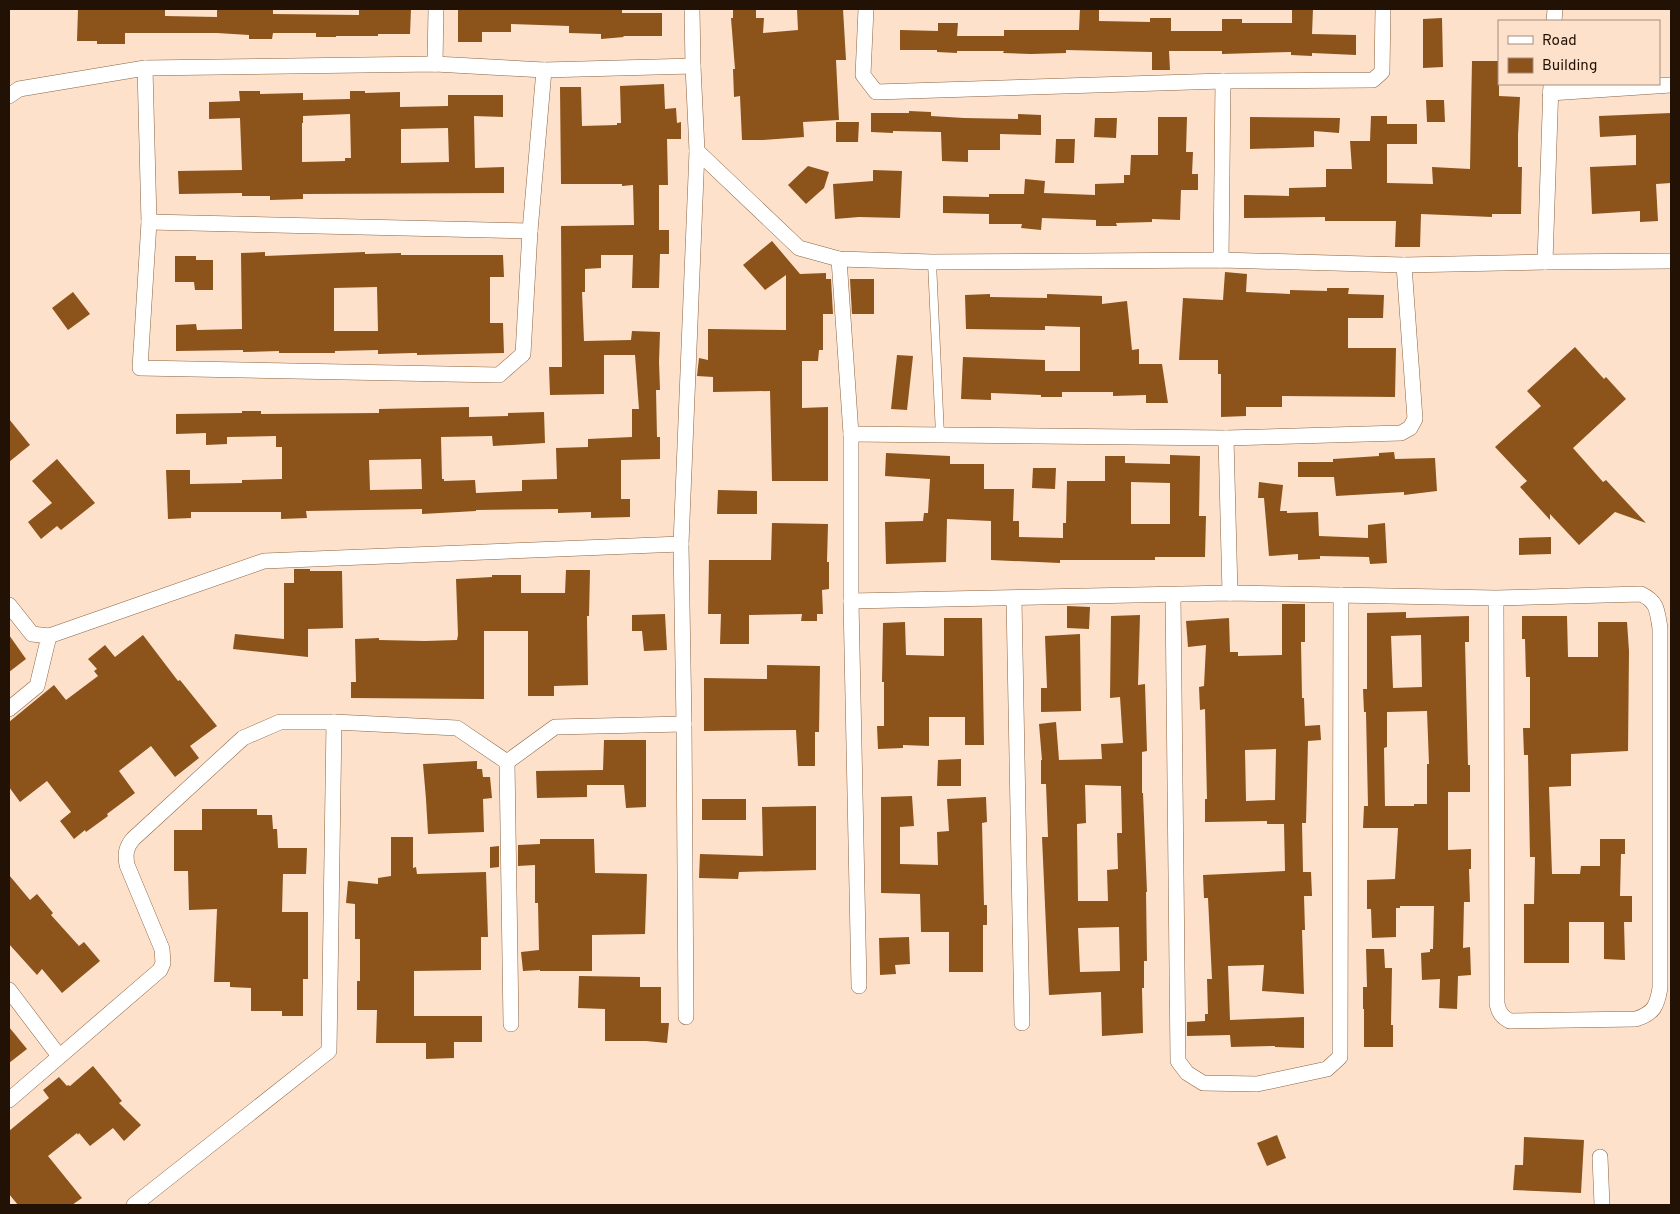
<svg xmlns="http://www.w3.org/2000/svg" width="1680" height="1214" viewBox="0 0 1680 1214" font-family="Overpass,sans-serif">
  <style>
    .building { fill: #8c531b; fill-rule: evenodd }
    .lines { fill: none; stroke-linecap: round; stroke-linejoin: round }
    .lane-casing { stroke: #8b6341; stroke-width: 9 }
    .street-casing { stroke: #8b6341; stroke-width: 16 }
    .lane { stroke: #fff; stroke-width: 8 }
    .street { stroke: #fff; stroke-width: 15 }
  </style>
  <rect width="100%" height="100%" fill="#fde1cb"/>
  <g class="building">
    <polygon points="78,9 165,9 165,16 217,17 217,9 273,9 273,14 359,15 359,9 411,9 410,34 378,34 378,36 336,36 336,37 316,37 316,33 273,33 272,39 249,39 249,35 217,33 125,33 125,44 97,44 97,41 77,41"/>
    <polygon points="458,9 622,9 622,13 662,13 662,36 623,36 624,37 601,39 601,34 569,33 569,26 511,24 511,32 482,32 482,42 458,42"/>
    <polygon points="733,9 756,9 756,18 764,18 763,33 798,30 797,9 843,9 846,60 836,60 839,120 803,122 804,137 763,140 742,140 740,96 734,97 733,69 735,69 731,18 733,18"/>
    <polygon points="1080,9 1099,10 1099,21 1150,22 1150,18 1171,18 1171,31 1222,31 1222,19 1242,19 1242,23 1292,23 1292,9 1313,9 1312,34 1356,35 1356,55 1312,53 1312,56 1291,55 1291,52 1222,54 1222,51 1169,51 1170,70 1152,70 1152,52 1066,50 1066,53 1031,54 1003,53 1004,51 957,51 957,53 937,52 937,50 900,50 900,30 938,31 938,23 958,23 957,36 1004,36 1004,30 1079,30"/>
    <polygon points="1442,18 1443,67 1423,68 1423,19"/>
    <polygon points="1472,61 1499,61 1499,96 1520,97 1518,135 1518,167 1522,167 1521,214 1492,214 1492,217 1421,214 1420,247 1395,247 1396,221 1325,221 1325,217 1244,218 1244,195 1289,196 1289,188 1326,187 1326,169 1352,169 1350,141 1370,141 1371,116 1387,116 1387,124 1417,124 1417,144 1387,144 1387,183 1433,184 1432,167 1470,169"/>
    <path d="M 664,84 L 665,109 L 676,108 L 677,123 L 681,122 L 681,139 L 667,139 L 668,185 L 659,185 L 659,230 L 669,230 L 669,254 L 660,254 L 659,288 L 632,288 L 633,255 L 601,255 L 601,268 L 585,269 L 585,292 L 582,292 L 584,341 L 631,340 L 632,331 L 660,332 L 659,362 L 660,390 L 656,390 L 657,437 L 660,437 L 660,459 L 621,460 L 621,499 L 630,499 L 630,517 L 591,518 L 591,512 L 558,513 L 558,509 L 476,510 L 476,511 L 422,514 L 422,509 L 306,511 L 307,518 L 281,519 L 281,512 L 191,512 L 191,518 L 168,519 L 166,470 L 190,470 L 190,484 L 242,483 L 242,480 L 282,479 L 282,447 L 276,447 L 276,436 L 227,437 L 227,444 L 206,445 L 206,433 L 176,434 L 176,414 L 242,413 L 242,411 L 261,411 L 261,414 L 379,413 L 379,409 L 469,407 L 469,417 L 508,416 L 508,413 L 544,412 L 545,443 L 493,446 L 492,436 L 441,437 L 442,479 L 444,479 L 444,481 L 475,480 L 476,493 L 522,491 L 522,480 L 557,479 L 556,448 L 588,447 L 588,439 L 632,437 L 632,409 L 639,409 L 635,355 L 604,355 L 604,394 L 550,395 L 549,367 L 562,367 L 561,226 L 634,225 L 633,185 L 622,186 L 622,184 L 561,184 L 560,87 L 581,87 L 582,126 L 617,125 L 617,123 L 621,123 L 620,86 ZM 421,459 L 422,489 L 370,490 L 369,460 Z"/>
    <path d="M 239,91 L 260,91 L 260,94 L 303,93 L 303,100 L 350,99 L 350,91 L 365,91 L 365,93 L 400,92 L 400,107 L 448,106 L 448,95 L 503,95 L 503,117 L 474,116 L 475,168 L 504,167 L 504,193 L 303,194 L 303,199 L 270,200 L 270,196 L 242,196 L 242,193 L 179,194 L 178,171 L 242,170 L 240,118 L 209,119 L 209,102 L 240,101 ZM 350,114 L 351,158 L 345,158 L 345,161 L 302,162 L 302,123 L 303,123 L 303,116 ZM 448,128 L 449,162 L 401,163 L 401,129 Z"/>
    <polygon points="1426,100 1444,100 1445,122 1427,122"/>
    <polygon points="909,111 931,112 931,116 964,118 1018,119 1018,114 1041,115 1041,135 1000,134 1000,150 968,150 968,162 942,161 941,132 893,131 893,133 871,132 871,113 909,113"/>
    <polygon points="1671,113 1671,183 1656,184 1658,221 1640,222 1640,211 1592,214 1590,167 1636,165 1636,135 1600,137 1599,116"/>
    <polygon points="1158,117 1187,117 1186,152 1193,152 1192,174 1198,174 1198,190 1181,190 1180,220 1152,219 1152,222 1116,223 1117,226 1096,226 1096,220 1042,218 1041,230 1021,228 1022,224 989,224 989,214 943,213 943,196 989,197 989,194 1024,194 1025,179 1045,181 1044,193 1095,195 1095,184 1124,183 1124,175 1130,175 1131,155 1158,155"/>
    <polygon points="1250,117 1340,118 1339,133 1314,131 1314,147 1250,149"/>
    <polygon points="1095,118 1117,118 1116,138 1094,137"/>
    <polygon points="836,122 859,122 858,142 836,142"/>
    <polygon points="1056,139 1075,139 1074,163 1055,163"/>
    <polygon points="808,166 829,172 824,188 806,204 788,185"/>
    <polygon points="873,170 902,171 900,218 859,217 835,219 833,184 873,181"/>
    <polygon points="772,241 800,274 826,273 826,279 831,279 833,314 823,314 823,350 819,350 818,361 802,361 802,408 828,407 828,481 772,481 770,391 713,392 713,377 697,376 699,358 708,360 708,329 786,330 786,275 765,290 743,265"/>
    <path d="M 265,252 L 265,256 L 365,252 L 365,254 L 401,253 L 401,255 L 503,255 L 504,277 L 490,277 L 490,323 L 503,323 L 504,353 L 417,355 L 417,353 L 413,353 L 378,354 L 378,350 L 335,351 L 335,353 L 279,353 L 279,351 L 243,352 L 243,350 L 176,351 L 176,325 L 196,324 L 197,330 L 242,329 L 241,253 ZM 377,287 L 378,331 L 334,331 L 334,288 Z"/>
    <polygon points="175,256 196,256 196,260 213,260 213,290 195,290 194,282 175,282"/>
    <polygon points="1225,272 1247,274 1246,292 1290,294 1290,290 1327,291 1327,288 1349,288 1348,294 1384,295 1383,318 1348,318 1348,348 1396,348 1395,397 1282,396 1282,407 1246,407 1246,416 1221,417 1221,374 1218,374 1218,360 1179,360 1183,298 1223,300"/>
    <polygon points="850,279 874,279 874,314 852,314"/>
    <polygon points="73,292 90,314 68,330 52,308"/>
    <polygon points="990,294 990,297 1047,298 1047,294 1102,296 1102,304 1127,301 1132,350 1139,349 1139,364 1162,364 1168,403 1146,403 1146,395 1113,396 1113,392 1062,392 1062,397 1041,397 1041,395 991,393 991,400 961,399 963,357 1045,360 1045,371 1080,371 1080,327 1045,326 1045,330 966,329 965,295"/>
    <polygon points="1575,347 1604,379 1606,377 1626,399 1573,448 1603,482 1606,480 1646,523 1615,512 1579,545 1550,514 1550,520 1520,487 1527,481 1495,447 1541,406 1527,391"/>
    <polygon points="897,355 913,356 907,410 891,409"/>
    <polygon points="9,419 30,445 9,462"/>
    <polygon points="1394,452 1395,459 1435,458 1437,491 1404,495 1404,492 1336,496 1334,477 1298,477 1298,462 1333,462 1333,459 1379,456 1379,453"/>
    <path d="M 886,453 L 950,456 L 950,464 L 984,464 L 984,489 L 1014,489 L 1013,521 L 1019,521 L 1019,537 L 1063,538 L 1063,523 L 1066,523 L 1067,481 L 1105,481 L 1105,456 L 1125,456 L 1125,463 L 1170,464 L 1170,455 L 1200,456 L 1199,516 L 1206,516 L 1205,557 L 1155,557 L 1155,560 L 1060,560 L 1060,563 L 991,560 L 991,521 L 947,519 L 946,562 L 886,564 L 885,522 L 923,521 L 924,513 L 928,513 L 930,479 L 885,476 ZM 1131,482 L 1170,483 L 1170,524 L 1131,524 Z"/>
    <polygon points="57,459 95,503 61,530 57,526 41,539 28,522 52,503 32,481"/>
    <polygon points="1033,468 1056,468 1055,489 1032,488"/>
    <polygon points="1259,482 1283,485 1280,511 1287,511 1287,513 1318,512 1319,536 1368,538 1368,525 1385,523 1387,563 1370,564 1369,557 1320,556 1320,559 1298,560 1298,554 1269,556 1264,498 1258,498"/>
    <polygon points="718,490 757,491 757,514 717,514"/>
    <polygon points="772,523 828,524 827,562 829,562 829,589 822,590 823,614 817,614 817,621 801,621 802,614 749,615 749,644 720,644 721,614 708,614 709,560 771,560"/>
    <polygon points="1551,537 1551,554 1519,555 1519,538"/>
    <polygon points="294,569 310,569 310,571 342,571 343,628 308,629 308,657 233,649 235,634 284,639 284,583 294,583"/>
    <polygon points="566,570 590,570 589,616 587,616 588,685 554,686 554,696 528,696 528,631 484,631 484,699 351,698 351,682 356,682 355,639 379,638 379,640 425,641 457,640 458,635 456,579 492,577 492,575 521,575 521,593 565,593"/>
    <path d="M 1282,604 L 1305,604 L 1305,642 L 1301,642 L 1302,698 L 1304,698 L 1305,726 L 1320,725 L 1321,740 L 1308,741 L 1306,823 L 1302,823 L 1303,872 L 1311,872 L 1312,896 L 1304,896 L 1305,930 L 1302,930 L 1304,994 L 1262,991 L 1264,965 L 1228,966 L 1230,1020 L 1304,1017 L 1304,1048 L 1275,1047 L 1275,1046 L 1231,1047 L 1230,1035 L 1187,1036 L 1187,1022 L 1205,1021 L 1205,1014 L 1208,1014 L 1207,979 L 1212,979 L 1208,898 L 1204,898 L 1203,875 L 1285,871 L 1284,824 L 1267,824 L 1267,821 L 1205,822 L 1205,799 L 1207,799 L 1205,709 L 1200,710 L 1199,687 L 1204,686 L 1206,645 L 1188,647 L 1186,621 L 1229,618 L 1230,652 L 1238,652 L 1238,656 L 1282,655 ZM 1276,749 L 1275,800 L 1246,801 L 1245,750 Z"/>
    <polygon points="1067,606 1090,607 1089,629 1067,628"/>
    <path d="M 1406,612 L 1406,618 L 1469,616 L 1469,642 L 1465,642 L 1468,765 L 1470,765 L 1470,792 L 1448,792 L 1448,850 L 1471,849 L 1471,869 L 1469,869 L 1470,902 L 1464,902 L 1463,948 L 1470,947 L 1471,975 L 1458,976 L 1457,1009 L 1439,1008 L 1440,979 L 1422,980 L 1421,953 L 1430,952 L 1430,949 L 1433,949 L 1434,906 L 1400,906 L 1400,908 L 1396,908 L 1396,937 L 1372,938 L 1371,909 L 1367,909 L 1367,880 L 1395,879 L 1398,828 L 1363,828 L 1364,806 L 1368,806 L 1366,712 L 1364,712 L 1363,689 L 1367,689 L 1367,613 ZM 1421,635 L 1422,687 L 1393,688 L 1391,636 ZM 1427,711 L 1429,764 L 1427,764 L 1427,804 L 1414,804 L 1414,806 L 1385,806 L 1384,748 L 1387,747 L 1387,712 Z"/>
    <polygon points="665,614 667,650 644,651 642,631 632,631 632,615"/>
    <path d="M 1140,615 L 1138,685 L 1145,684 L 1147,751 L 1142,752 L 1142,793 L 1143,793 L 1147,892 L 1146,892 L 1147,961 L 1144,961 L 1144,988 L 1142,988 L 1143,1033 L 1102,1036 L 1101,992 L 1049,995 L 1042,837 L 1048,837 L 1046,784 L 1041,784 L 1041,760 L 1042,760 L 1039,724 L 1056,722 L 1059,760 L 1102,759 L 1101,744 L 1123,743 L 1120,697 L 1110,698 L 1111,616 ZM 1085,785 L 1121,786 L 1122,833 L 1117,833 L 1118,869 L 1107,870 L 1108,901 L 1078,901 L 1077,824 L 1086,823 ZM 1119,927 L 1120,971 L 1080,972 L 1078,928 Z"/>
    <polygon points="1522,616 1567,616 1568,657 1598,657 1598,622 1627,622 1629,651 1628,751 1571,754 1571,786 1549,787 1552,874 1580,874 1581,866 1600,866 1600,839 1625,839 1625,854 1621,854 1620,896 1632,896 1632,922 1624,922 1625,960 1604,959 1604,922 1569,922 1569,963 1524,963 1524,904 1534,904 1535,857 1530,857 1528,755 1524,755 1523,728 1530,728 1530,677 1526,677 1525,639 1522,639"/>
    <polygon points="944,618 982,618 984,745 965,745 965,717 929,717 929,746 903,745 903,748 878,749 877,726 884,726 884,682 882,682 883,623 905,622 906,655 944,656"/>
    <polygon points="1080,634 1081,711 1041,712 1041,688 1047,688 1045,636"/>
    <polygon points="9,635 26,659 9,672"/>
    <polygon points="143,635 178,681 180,680 217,726 190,746 199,758 175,777 151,746 119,771 135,793 107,814 108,816 86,832 85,830 74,839 60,821 71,812 47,781 20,802 9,787 9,722 54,685 66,700 98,676 94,671 97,669 88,659 105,645 115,657"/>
    <polygon points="767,665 820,666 819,732 815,732 815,766 798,766 796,730 704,731 704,678 767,679"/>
    <polygon points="604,740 646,740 646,807 626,808 624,785 587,785 587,797 537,798 536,771 603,770"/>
    <polygon points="961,759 961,786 937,786 938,760"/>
    <polygon points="477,761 477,769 482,769 483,777 490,777 492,798 483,799 484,832 428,834 426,799 423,764"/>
    <polygon points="912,796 914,826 900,827 900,864 938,865 937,832 949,831 947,799 986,797 987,822 982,823 984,905 987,905 987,925 983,925 983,972 949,972 949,932 921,932 920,894 881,893 881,797"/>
    <rect x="702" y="799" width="44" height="21"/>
    <polygon points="816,806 816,870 739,872 738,879 699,878 700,854 763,856 762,807"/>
    <polygon points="202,809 257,809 257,815 272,815 273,829 277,829 278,848 307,848 306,874 283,874 282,912 308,912 308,979 303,979 303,1016 282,1016 282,1011 251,1011 251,988 230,987 230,982 214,982 217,909 189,910 188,871 174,871 174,830 202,830"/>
    <polygon points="391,837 413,837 413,868 416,867 417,874 486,872 488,937 481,937 481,970 414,971 414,1016 482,1016 482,1042 454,1042 454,1058 426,1059 426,1043 376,1043 377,1010 357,1010 357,981 360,981 360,939 355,939 355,904 346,903 348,881 378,884 378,878 391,876"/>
    <polygon points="540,839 594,839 595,873 647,874 645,934 592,935 592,971 540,971 540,970 523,971 521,952 539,950 538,903 535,903 535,865 518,866 518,845 540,844"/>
    <polygon points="499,846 499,867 490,868 490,847"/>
    <polygon points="9,875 30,900 37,894 53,913 51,915 79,946 84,942 100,961 62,993 42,969 37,975 9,944"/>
    <polygon points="909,937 910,964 895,965 896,974 880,975 879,938"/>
    <polygon points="1366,949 1384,949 1385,968 1392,968 1391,1025 1393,1025 1393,1047 1364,1047 1364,1009 1363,1009 1363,987 1367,987"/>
    <polygon points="579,976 640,977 640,987 661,987 661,1023 669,1023 667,1043 646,1041 605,1041 605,1009 578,1008"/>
    <polygon points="9,1027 27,1049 9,1063"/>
    <polygon points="93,1066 122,1101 119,1103 141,1125 124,1141 113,1128 90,1146 79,1133 78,1135 77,1133 48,1156 82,1198 72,1205 18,1205 9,1194 9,1131 49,1098 43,1090 59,1077 67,1086 68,1085 70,1086"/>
    <polygon points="1277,1135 1286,1158 1267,1166 1257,1143"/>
    <polygon points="1524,1137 1584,1140 1581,1193 1513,1190 1515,1165 1523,1165"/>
  </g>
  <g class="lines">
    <g class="lane-casing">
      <polyline id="lane" points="932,262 940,435"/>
    </g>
    <g class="street-casing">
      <g id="street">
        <polyline points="692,9 693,66 697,151 799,248 839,259 932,262 1221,260 1404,265 1545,262 1671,261"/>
        <polyline points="866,9 863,75 876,92 1223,81 1373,80 1382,72 1383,9"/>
        <polyline points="1554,21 1555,9"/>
        <polyline points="435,64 436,9"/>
        <polyline points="145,68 149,222 140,368 499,375 523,354 530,231 544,70"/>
        <polyline points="1550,93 1671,85"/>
        <polyline points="9,96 19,89 145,68 435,64 544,70 693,66"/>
        <polyline points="149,222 530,231"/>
        <polyline points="839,259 851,434 851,601 859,986"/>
        <polyline points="1221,260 1223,81"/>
        <polyline points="1545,262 1551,84"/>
        <polyline points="851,434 1226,438 1401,433 1410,428 1415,419 1404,265"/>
        <polyline points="1226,438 1230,593"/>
        <polyline points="681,544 684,724 686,1017"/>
        <polyline points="1173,595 1178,1061 1187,1073 1203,1083 1257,1084 1327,1069 1340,1057 1341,595"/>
        <polyline points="1014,599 1022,1023"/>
        <path d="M 851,601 L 1230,593 L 1496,598 L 1641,594 C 1658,602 1657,611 1660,628 L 1660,988 C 1657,1006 1654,1013 1636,1019 L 1510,1021 C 1502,1017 1499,1013 1497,1004 L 1496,598"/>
        <polyline points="9,605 32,634 49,636 37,686 9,709"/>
        <polyline points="49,636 264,561 681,544 697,151"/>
        <polyline points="507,762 511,1024"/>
        <polyline points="9,990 59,1056"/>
        <path d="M 9,1100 L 160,970 L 163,963 L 162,949 L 127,865 C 125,854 126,847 133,839 L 243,738 L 280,722 L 334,722 L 457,728 L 507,762 L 555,727 L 684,724"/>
        <polyline points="1600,1157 1602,1205"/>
        <polyline points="134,1205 329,1051 334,722"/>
      </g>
    </g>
    <use href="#lane" class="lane"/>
    <use href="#street" class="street"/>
  </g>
  <rect width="1680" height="1214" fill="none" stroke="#221205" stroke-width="20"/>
  <rect x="1498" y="20" width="162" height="65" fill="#fde1cb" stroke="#a58e7c"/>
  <rect x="1508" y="36" width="25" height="8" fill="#ffffff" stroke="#a58e7c"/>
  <text x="1542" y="45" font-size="15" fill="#221205">Road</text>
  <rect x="1508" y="58" width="25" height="15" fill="#8c531b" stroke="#a58e7c"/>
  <text x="1542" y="70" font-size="15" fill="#221205">Building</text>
</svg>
